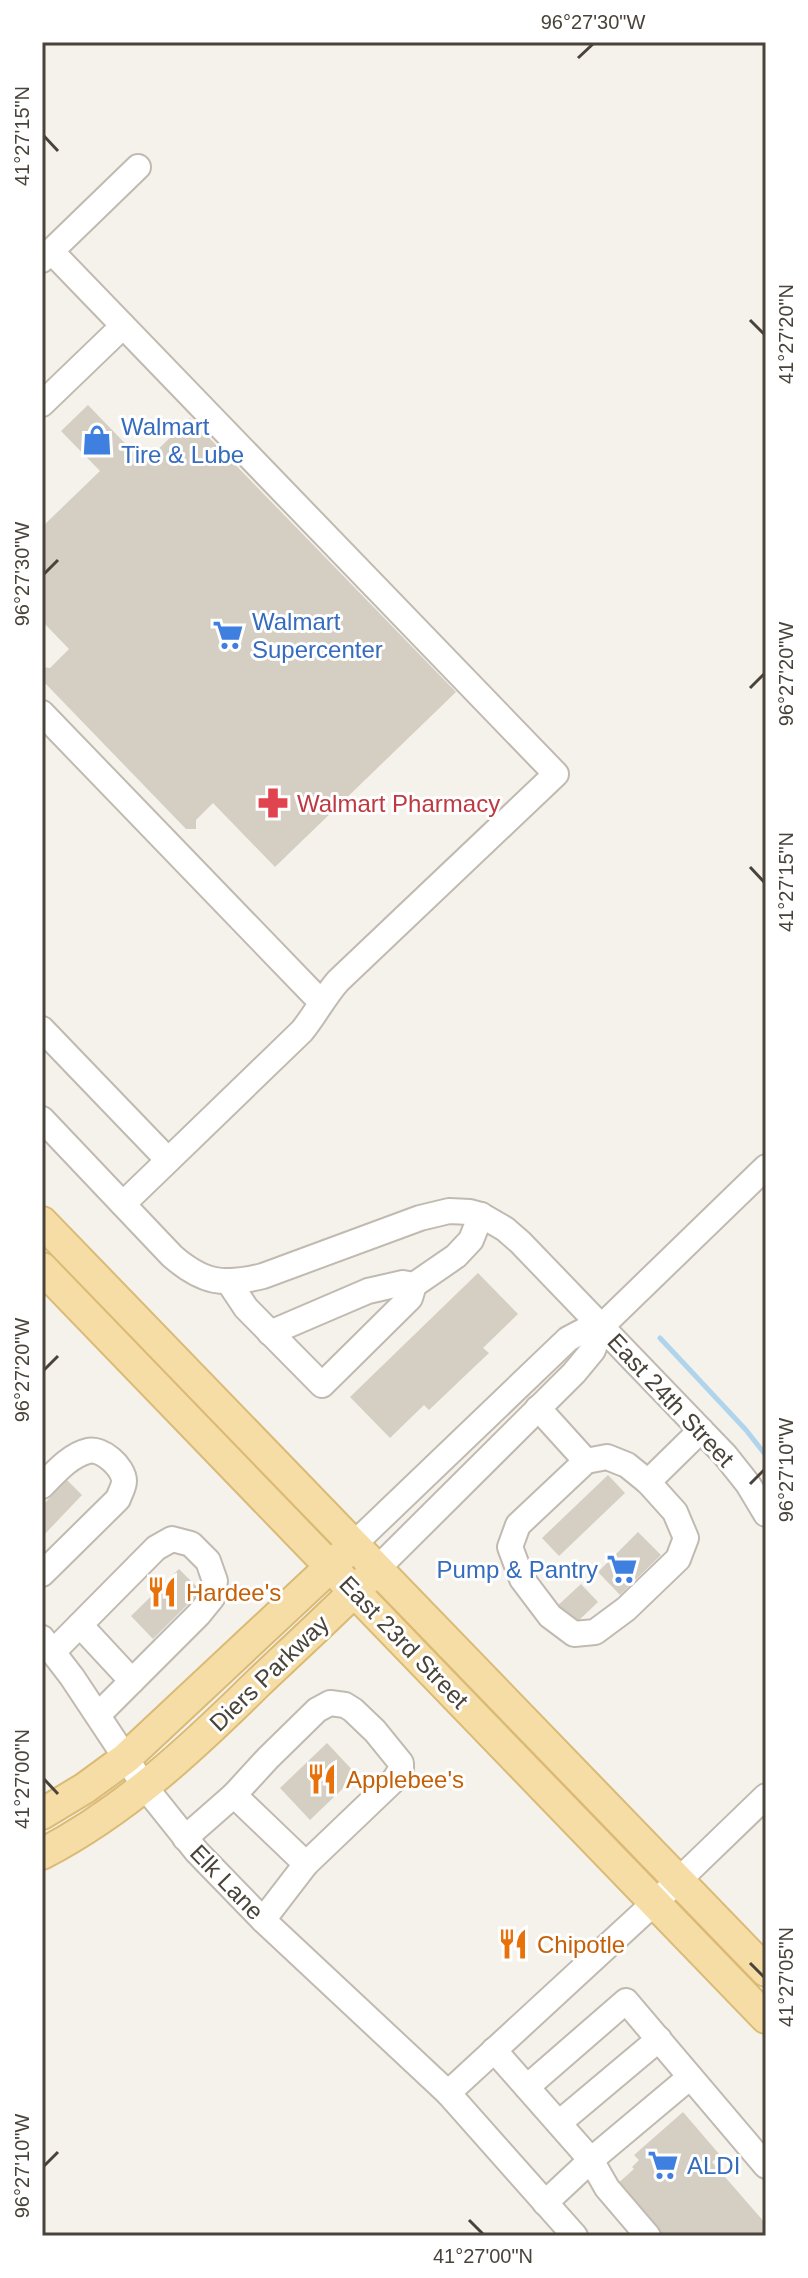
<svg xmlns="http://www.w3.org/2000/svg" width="808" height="2278" viewBox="0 0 808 2278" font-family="Arial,sans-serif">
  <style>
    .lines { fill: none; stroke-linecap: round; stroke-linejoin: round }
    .stream { stroke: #afd4eb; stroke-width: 5 }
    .building { fill: #d5cec3 }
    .minor-casing { stroke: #c0bab0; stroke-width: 28 }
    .major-casing { stroke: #daba75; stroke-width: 34 }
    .minor { stroke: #fff; stroke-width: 24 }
    .major { stroke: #f5dda5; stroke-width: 30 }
    .ticks { fill: none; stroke: #49433a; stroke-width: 3 }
    .labels { text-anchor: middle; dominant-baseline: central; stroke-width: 6; stroke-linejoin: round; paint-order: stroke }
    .shop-label { font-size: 24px; fill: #366cbe; stroke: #fff; text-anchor: start }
    .health-label { font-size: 24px; fill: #be3a42; stroke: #fff; text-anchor: start }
    .street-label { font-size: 24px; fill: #49433a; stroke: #fff }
    .food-label { font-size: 24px; fill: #c56008; stroke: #fff; text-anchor: start }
    .neatline { fill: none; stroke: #49433a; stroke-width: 3 }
    .ticks-label { font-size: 20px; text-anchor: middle; fill: #49433a }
  </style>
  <rect width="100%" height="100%" fill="#f5f2ec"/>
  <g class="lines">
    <polyline class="stream" points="660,1338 746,1430 764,1453"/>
  </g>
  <g class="building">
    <polygon points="88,405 144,463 190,418 456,692 275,867 213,803 196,820 196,829 186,829 42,680 42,667 50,668 69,649 42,621 42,527 100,471 61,431"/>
    <polygon points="478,1273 518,1314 483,1348 489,1353 429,1410 424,1405 390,1438 350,1397"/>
    <polygon points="608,1475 625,1493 559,1556 542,1538"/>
    <polygon points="67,1480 82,1495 42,1537 42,1506"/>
    <polygon points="638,1532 661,1555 620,1595 598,1572"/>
    <polygon points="179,1569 201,1591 153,1639 131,1616"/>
    <polygon points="581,1584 598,1602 573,1626 555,1608"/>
    <polygon points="327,1743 357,1775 310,1820 280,1788"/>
    <polygon points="683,2112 720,2155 712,2162 766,2224 766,2233 763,2236 660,2236 616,2185 634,2169 632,2167 639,2160 634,2155"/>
  </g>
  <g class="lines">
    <g class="minor-casing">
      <g id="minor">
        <path d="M 51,251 L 556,774 L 338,981 C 324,997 315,1015 302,1031 L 123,1204"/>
        <polyline points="42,260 138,167"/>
        <polyline points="42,404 123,326"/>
        <polyline points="42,713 321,1002"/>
        <polyline points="42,1029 168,1160"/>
        <path d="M 42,1119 L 172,1256 C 203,1283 223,1286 263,1276 L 420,1218 L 449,1211 L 470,1212 L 481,1215 L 505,1229 L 520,1242 L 725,1455 L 748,1484 L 766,1514"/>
        <polyline points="228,1281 246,1308 322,1385 410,1298 414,1285 456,1256 471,1240 481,1215"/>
        <polyline points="270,1333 368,1291 403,1283 414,1285"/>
        <polyline points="538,1408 586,1461 518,1525 510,1547 522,1579 550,1616 574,1634 595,1632 626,1609 678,1559 686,1538 675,1512 648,1482 627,1465 607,1457 586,1461"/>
        <polyline points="648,1482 701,1430"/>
        <path d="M 42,1486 C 54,1474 70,1455 88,1451 C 101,1447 124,1467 124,1481 C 124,1487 120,1493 118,1499 L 42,1574"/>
        <polyline points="353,1545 568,1339 587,1329 602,1326 766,1167"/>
        <polyline points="377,1569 574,1373 593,1350 602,1326"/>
        <polyline points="80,1625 132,1681"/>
        <polyline points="42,1638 72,1677 145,1787 197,1852 263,1920 448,2093"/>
        <polyline points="53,1652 156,1548 172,1539 191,1544 208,1561 215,1581 212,1598 199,1614 98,1715"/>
        <polyline points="234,1795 306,1864"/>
        <polyline points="185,1838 234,1795 268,1758 317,1710 330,1703 345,1705 353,1710 375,1731 401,1763 401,1769 395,1779 306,1864 263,1920"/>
        <polyline points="494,2050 591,2160 607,2188 648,2236"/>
        <polyline points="527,2087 626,2001 766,2166"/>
        <polyline points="559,2123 659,2039"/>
        <polyline points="545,2203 591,2160 690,2077"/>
        <polyline points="575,2236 448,2093 679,1880 766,1796"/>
      </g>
    </g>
    <g class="major-casing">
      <g id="major">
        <polyline points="42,1222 766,1971"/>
        <polyline points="42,1268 766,2018"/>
        <polyline points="42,1814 85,1788 126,1758 343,1555"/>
        <path d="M 42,1854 C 125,1811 192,1748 258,1683 C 295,1648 333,1613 369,1577"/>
      </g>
    </g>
    <use href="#minor" class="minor"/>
    <use href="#major" class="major"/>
  </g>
  <path class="ticks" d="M 578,58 L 593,44M 44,136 L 58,151M 750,320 L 764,334M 44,574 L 58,560M 750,688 L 764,674M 750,867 L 764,882M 44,1370 L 58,1356M 750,1484 L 764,1470M 44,1779 L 58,1794M 750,1963 L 764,1977M 44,2166 L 58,2152M 469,2220 L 483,2234"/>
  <defs>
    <g id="shop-bare" transform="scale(2.4)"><path d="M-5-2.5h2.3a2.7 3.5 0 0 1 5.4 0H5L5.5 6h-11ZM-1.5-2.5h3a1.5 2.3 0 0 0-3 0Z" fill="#3f7fe0" stroke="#fff" stroke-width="2.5" paint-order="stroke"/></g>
    <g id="supermarket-bare" transform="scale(2.4)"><path d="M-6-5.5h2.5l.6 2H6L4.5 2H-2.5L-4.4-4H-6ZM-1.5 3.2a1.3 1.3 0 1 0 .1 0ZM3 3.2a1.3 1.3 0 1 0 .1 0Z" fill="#3f7fe0" stroke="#fff" stroke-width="2.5" paint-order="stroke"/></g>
    <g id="pharmacy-bare" transform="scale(2.4)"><path d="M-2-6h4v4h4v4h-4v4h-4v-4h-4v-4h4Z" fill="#e0444e" stroke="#fff" stroke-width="2.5" paint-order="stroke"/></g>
    <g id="restaurant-bare" transform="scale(2.4)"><path d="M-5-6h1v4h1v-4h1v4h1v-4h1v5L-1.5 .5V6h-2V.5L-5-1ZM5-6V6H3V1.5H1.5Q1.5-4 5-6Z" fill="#e8710a" stroke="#fff" stroke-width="2.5" paint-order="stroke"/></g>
  </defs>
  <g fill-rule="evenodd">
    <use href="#shop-bare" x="97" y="440"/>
    <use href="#supermarket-bare" x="228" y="635"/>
    <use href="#pharmacy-bare" x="273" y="803"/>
    <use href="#supermarket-bare" x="622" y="1569"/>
    <use href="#restaurant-bare" x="162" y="1592"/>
    <use href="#restaurant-bare" x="322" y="1779"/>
    <use href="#restaurant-bare" x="513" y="1944"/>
    <use href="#supermarket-bare" x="663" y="2165"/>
  </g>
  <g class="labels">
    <g class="shop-label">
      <text x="121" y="426">Walmart<tspan x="121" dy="28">Tire &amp; Lube</tspan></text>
      <text x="252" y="621">Walmart<tspan x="252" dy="28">Supercenter</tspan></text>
      <text x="598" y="1569" text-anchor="end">Pump &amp; Pantry</text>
      <text x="687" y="2165">ALDI</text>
    </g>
    <g class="health-label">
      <text x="297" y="803">Walmart Pharmacy</text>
    </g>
    <g class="street-label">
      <text transform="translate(671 1400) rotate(47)">East 24th Street</text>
      <text transform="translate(404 1642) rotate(46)">East 23rd Street</text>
      <text transform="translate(269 1673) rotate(-44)">Diers Parkway</text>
      <text transform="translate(227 1882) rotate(46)">Elk Lane</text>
    </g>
    <g class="food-label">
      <text x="186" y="1592">Hardee's</text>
      <text x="346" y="1779">Applebee's</text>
      <text x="537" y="1944">Chipotle</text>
    </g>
  </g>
  <rect width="808" height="2278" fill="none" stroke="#ffffff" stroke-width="88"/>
  <rect x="44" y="44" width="720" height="2190" class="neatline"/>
  <g class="ticks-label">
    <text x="593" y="29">96°27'30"W</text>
    <text transform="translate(22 136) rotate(-90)" y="7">41°27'15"N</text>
    <text transform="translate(786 334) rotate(-90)" y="7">41°27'20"N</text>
    <text transform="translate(22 574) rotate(-90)" y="7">96°27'30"W</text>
    <text transform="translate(786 674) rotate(-90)" y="7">96°27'20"W</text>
    <text transform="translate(786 882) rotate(-90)" y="7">41°27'15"N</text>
    <text transform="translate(22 1370) rotate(-90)" y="7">96°27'20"W</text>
    <text transform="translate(786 1470) rotate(-90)" y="7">96°27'10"W</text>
    <text transform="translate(22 1779) rotate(-90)" y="7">41°27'00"N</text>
    <text transform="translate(786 1977) rotate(-90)" y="7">41°27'05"N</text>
    <text transform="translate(22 2166) rotate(-90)" y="7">96°27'10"W</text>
    <text x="483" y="2263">41°27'00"N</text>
  </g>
</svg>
